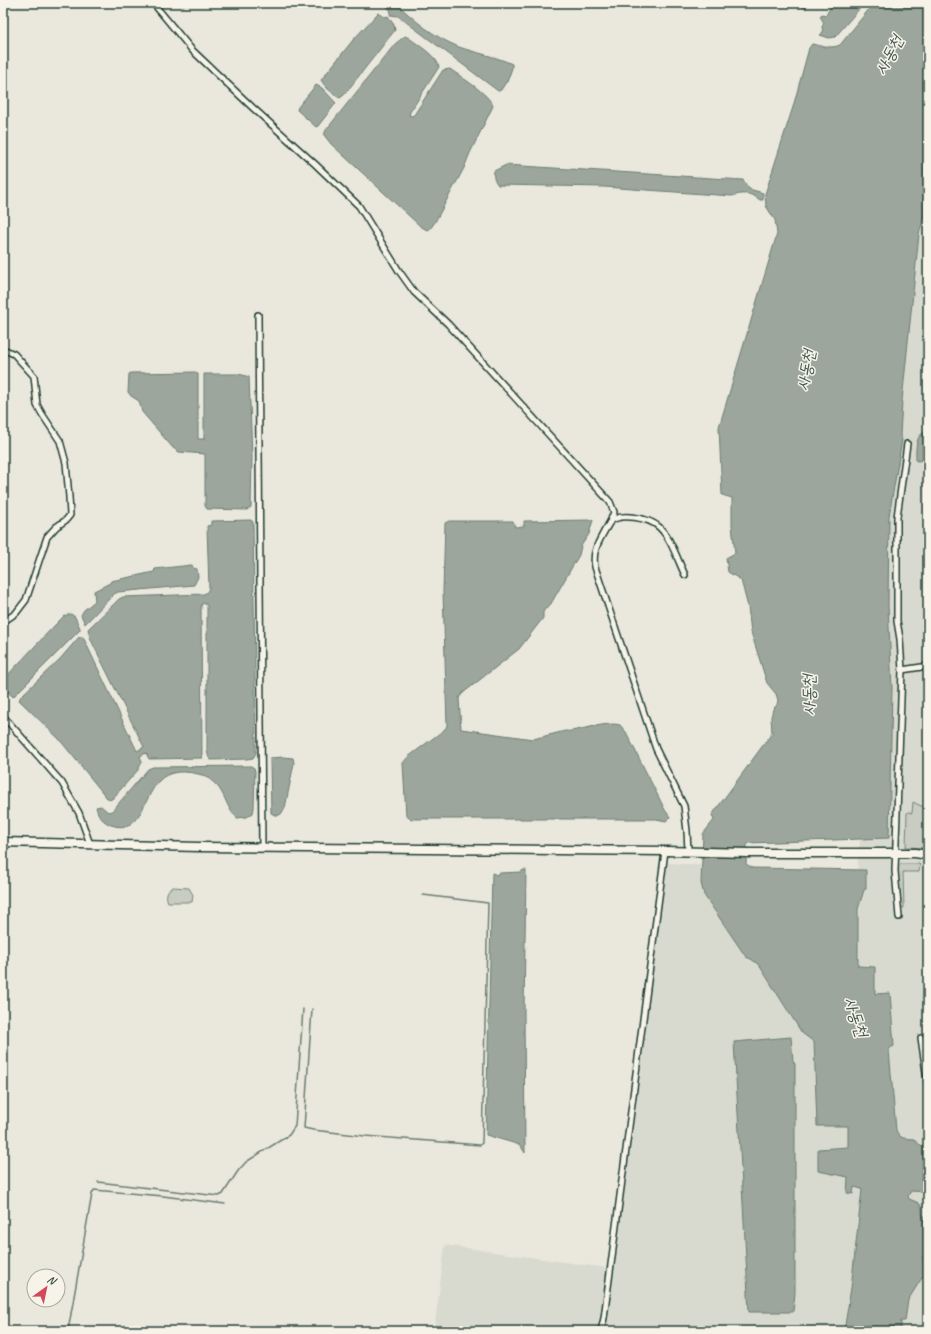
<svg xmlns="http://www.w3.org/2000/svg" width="931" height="1334" viewBox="0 0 931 1334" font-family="Caveat,'Poor Story',sans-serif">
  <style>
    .built { fill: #d9dacf }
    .green { fill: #c8ccc1; stroke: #74847a }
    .water { fill: #9ca69c; stroke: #6a7c72 }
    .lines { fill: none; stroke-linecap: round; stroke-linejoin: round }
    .stream { stroke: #6a7c72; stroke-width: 1.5 }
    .street-casing { stroke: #1f3d34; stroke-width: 8 }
    .primary-casing { stroke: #1f3d34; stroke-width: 11 }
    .street { stroke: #f7f3e8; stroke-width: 5 }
    .primary { stroke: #f7f3e8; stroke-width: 8 }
    .labels { text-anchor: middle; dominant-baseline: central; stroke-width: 3; stroke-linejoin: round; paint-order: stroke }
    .water-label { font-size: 17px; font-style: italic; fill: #445c53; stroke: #f7f3e8 }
  </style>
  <rect width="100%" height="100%" fill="#eae8dd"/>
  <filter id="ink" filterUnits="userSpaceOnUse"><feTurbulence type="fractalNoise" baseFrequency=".025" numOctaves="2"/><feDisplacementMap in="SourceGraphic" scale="8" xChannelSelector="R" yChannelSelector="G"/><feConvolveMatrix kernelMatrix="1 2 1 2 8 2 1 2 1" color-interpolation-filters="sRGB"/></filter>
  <g filter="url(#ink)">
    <polygon class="built" points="928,212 928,1331 434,1331 445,1245 607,1268 659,862 857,877 904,264"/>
    <g class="green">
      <polygon points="913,802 921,806 928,807 927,836 928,836 928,848 906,847 907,813 908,812 912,813"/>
      <polygon points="900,864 919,864 920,865 919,872 903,872 904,908 901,908 899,902 897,868"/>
      <path d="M 173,887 L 189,888 L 193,895 L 192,902 L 168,902 C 165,896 167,889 173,887 Z"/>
    </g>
    <g class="water">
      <path d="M 384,3 L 396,3 C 415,21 434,37 459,47 C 476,53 495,56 512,64 L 512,68 L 507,82 L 506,82 L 501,90 L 498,91 L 398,16 L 390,15 L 391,11 Z"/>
      <polygon points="833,3 864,3 864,6 860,8 835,37 829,38 820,35 823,32 822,27 824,23 820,16 822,14 826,15"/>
      <path d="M 874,3 L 928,3 L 928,201 L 919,234 L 902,401 L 900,435 L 902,440 L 889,516 L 888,606 L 892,688 L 889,838 L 749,843 L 747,845 L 746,864 L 752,868 L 866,870 L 866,889 L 864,890 L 858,909 L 858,966 L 875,967 L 875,994 L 890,993 L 894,1046 L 890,1048 L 889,1050 L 896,1130 C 900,1140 905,1138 914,1139 C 917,1144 922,1147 928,1146 L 928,1178 L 923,1178 L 922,1181 L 928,1183 L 928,1192 L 911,1191 L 908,1196 L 909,1199 L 919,1203 L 922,1208 L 922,1214 L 928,1220 L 928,1255 L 922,1256 L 925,1273 L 908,1300 L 905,1321 L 901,1321 L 901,1331 L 844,1331 L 851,1288 L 862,1189 L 854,1187 L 853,1194 L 847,1193 L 848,1177 L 818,1171 L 818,1149 L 848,1147 L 848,1126 L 817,1126 L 814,1042 L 802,1033 L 759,965 L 751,959 L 746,957 L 704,895 L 701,883 L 703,834 L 714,820 L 712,815 L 772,733 L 771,717 L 773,709 L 777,705 L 778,700 L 776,694 L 767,683 L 751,632 L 748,607 L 741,580 L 728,572 L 726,558 L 735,553 L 732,525 L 732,498 L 722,495 L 719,427 L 777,234 L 775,220 L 766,206 L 765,194 L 793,107 L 809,48 L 812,44 C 822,46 831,49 840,45 Z"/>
      <path d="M 378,13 L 385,17 L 388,16 L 394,25 L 395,30 L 344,95 L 340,98 C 333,95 325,87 321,80 L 353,40 Z"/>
      <path d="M 405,36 L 409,38 C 417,44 438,57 439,67 L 410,112 L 409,115 L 412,116 L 414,115 L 443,70 L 450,69 C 461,77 489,94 493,106 L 470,153 L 464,168 L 435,222 L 430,229 L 427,230 L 420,226 L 331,144 L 324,135 L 326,130 L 395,44 Z"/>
      <polygon points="316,85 322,88 336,103 318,126 316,127 297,110 298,107"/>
      <path d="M 506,165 L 743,180 L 749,189 L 763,193 L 763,200 L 760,200 C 751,192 742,193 732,196 L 604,187 L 498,185 C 494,180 493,177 494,171 Z"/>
      <polygon points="196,372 198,374 198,439 204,439 204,374 239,374 249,377 252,456 251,507 247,510 207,509 205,506 205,454 179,452 173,448 142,412 139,401 131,396 128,392 129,374 131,373"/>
      <path d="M 928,431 L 928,460 L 916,461 C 916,450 914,434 928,431 Z"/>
      <path d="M 593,520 L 589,534 L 581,546 L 579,555 L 549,607 L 545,609 L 543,612 L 543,618 L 519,649 L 463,693 L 459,698 L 461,729 L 533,739 L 565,731 C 570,732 575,730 581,729 C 591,727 611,722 620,725 L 626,732 L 665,810 L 670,817 L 666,821 L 656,819 L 411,819 L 406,816 L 403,763 L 408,757 L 444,730 L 447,726 L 443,591 L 445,523 L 449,521 L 513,521 L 515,527 L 524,526 L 524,521 Z"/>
      <polygon points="211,521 251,520 253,522 256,753 253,758 247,759 211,760 209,758 207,751 207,605 203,603 201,606 202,758 152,759 149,759 146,753 140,756 142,762 138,770 113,798 110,800 107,798 59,739 19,700 21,696 60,659 79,637 83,637 137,751 144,747 90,638 88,629 119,599 123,597 204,594 207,592 209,588 207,526 211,525"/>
      <polygon points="192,565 193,568 197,569 198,577 194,585 118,592 114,594 85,624 81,615 84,610 95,601 94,591 110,583 111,581 154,572 155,569"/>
      <polygon points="71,614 75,617 80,628 80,630 13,697 3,686 4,679 53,627 64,616"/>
      <polygon points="283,757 293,758 294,763 285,808 281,814 277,816 271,813 270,760 270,758"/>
      <path d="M 251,766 L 254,768 L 255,771 L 254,808 L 253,813 L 247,817 L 237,818 C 229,811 227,802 222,793 C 219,787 215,783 209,779 L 209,777 C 196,773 180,769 167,775 C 143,786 145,837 111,825 C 102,821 98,816 96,807 L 101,806 L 108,812 L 112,811 L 148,769 L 153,767 Z"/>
      <polygon points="523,870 526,870 524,1011 525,1153 520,1145 486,1135 492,873 497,875 500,873 521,872"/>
      <polygon points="791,1037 793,1061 795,1064 795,1293 793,1312 749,1312 734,1042"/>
    </g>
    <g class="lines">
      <g class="stream">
        <polyline points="795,3 806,8"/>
        <polyline points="312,1009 304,1128 313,1130 365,1136 480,1145 482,1143 488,903 423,895"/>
        <polyline points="98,1182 201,1194 219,1196 223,1194 238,1171 246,1162 289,1135 295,1126 303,1009"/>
        <polyline points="68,1331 92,1194 94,1190 163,1196 225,1204"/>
      </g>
      <g class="street-casing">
        <g id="street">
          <polyline points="153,3 192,50 252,107 315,164 359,206 399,271 414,292 448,324 610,502 614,512 610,522"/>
          <polyline points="258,315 262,848"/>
          <polyline points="3,349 14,354 34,376 37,405 42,414 60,441 66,463 69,497 70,515 66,520 56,527 47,537 26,600 16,613 3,622"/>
          <path d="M 685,575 C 678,561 671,538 659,527 C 649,518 620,512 610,522 C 608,524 607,528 605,530 C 598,543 592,552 595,567 L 656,749 L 684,806 L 687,831 L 688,851"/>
          <polyline points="902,670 928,666"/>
          <polyline points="3,716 62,783 79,813 90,844"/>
          <polyline points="899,917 895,871 902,670 900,639 897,621 897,517 907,444"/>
          <polyline points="921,1038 928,1086"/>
          <polyline points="601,1331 604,1318 665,851"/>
        </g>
      </g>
      <g class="primary-casing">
        <polyline id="primary" points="3,842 199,847 665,851 748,853 915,853 928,855"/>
      </g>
      <use href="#street" class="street"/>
      <use href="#primary" class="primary"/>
    </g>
  </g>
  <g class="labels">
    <g class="water-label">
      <text transform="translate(889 55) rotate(-62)">사동천</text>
      <text transform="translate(806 370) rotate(-80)">사동천</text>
      <text transform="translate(809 695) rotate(-91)">사동천</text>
      <text transform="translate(856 1017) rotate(71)">사동천</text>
    </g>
  </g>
  <rect width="931" height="1334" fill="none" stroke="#f7f3e8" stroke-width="16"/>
  <rect x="8" y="8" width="915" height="1318" fill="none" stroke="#1f3d34" stroke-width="1.5" filter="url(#ink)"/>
  <g transform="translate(46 1288) rotate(33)"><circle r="19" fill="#f7f3e8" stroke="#a1aaa0"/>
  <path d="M0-3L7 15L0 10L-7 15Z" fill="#d1495b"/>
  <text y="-6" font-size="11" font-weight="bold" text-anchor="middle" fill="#1f3d34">N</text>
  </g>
</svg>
